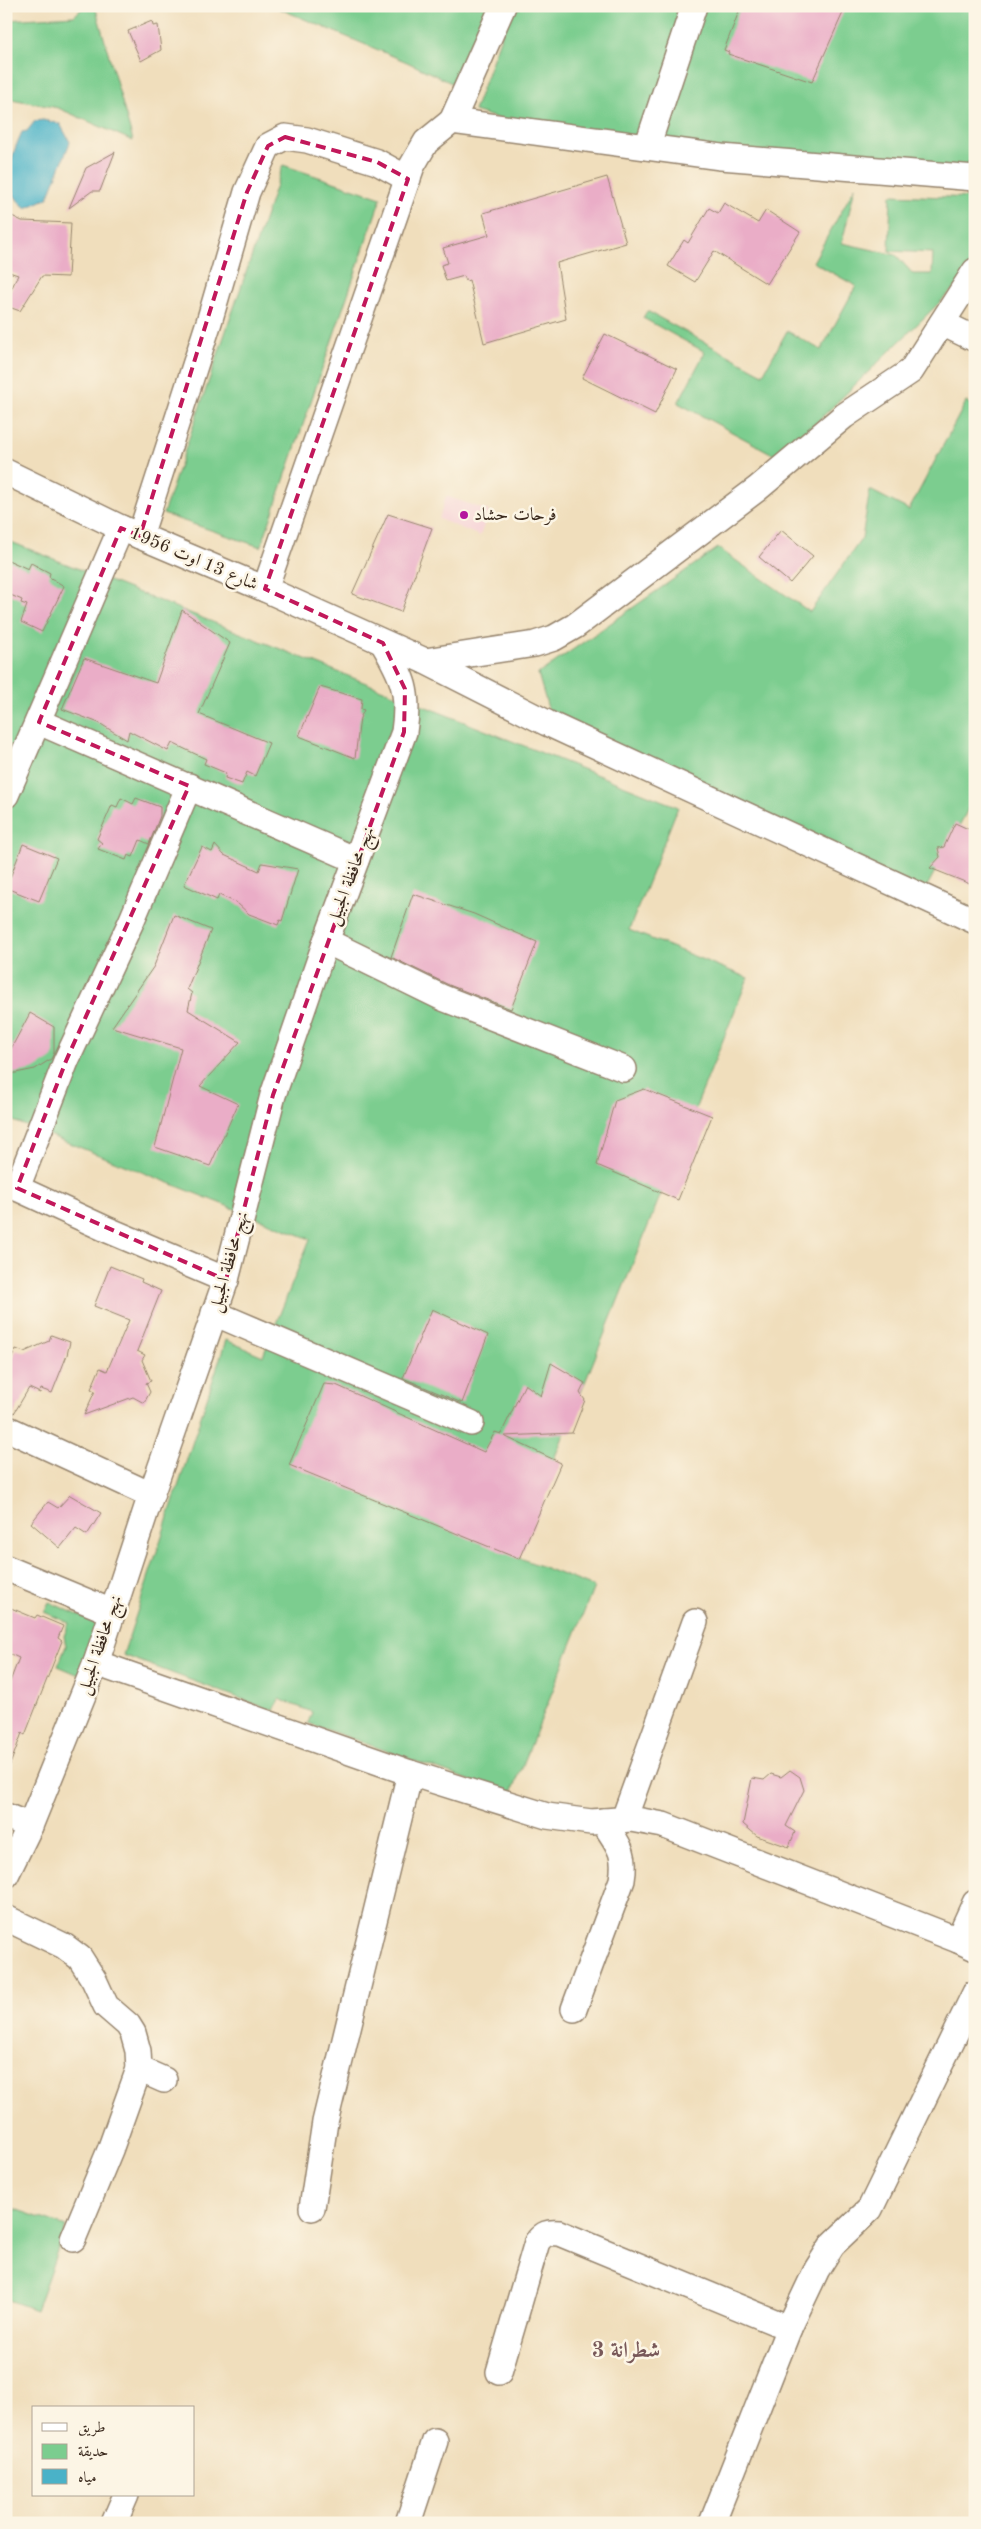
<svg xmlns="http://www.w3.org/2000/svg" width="981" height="2529" viewBox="0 0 981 2529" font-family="'Old Standard TT',Amiri,serif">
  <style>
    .built { fill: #f6cfd6 }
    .green { fill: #7bcd8f; stroke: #5b7c56 }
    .water { fill: #4ab2c8; stroke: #426e73 }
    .building { fill: #eaadc7 }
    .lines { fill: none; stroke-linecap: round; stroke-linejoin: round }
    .minor-casing { stroke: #96846d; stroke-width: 28 }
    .minor { stroke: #fff; stroke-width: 25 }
    .marked { fill: none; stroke: #c2185b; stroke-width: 4; stroke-dasharray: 10 6; stroke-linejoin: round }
    .poi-dot { fill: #b5179e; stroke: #fcf5e5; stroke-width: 2 }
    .labels { text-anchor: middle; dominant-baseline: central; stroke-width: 5; stroke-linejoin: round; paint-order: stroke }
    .poi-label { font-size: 18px; fill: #3b2a1e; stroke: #fcf5e5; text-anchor: start }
    .street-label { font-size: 18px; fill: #3b2a1e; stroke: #fcf5e5 }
    .district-label { font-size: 22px; font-weight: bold; fill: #785859; stroke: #fcf5e5 }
  </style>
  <rect width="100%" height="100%" fill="#fcf5e5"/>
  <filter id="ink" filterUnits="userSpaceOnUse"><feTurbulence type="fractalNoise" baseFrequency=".02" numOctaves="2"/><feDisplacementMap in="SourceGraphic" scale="10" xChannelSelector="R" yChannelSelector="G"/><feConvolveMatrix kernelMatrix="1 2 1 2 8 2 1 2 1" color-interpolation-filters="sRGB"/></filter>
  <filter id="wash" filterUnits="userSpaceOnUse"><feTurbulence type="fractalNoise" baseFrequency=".0096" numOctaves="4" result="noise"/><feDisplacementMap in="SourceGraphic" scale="20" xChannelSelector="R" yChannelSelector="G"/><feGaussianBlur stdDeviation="1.12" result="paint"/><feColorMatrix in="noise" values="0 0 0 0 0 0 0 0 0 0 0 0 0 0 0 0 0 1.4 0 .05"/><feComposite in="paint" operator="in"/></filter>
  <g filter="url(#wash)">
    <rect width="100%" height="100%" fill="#f0debc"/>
    <polygon class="built" points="446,496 489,511 480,536 439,519"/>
    <g class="green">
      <polygon points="85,6 95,6 133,141 58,108 6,98 6,20 74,16"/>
      <polygon points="273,6 415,6 425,10 427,6 498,6 460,87 407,62"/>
      <polygon points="512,6 975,6 975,175 612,154 474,111"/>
      <polygon points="283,165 381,198 261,547 163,514"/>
      <polygon points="855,187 842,243 896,255 913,274 932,274 933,253 889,251 891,195 975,198 975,268 780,458 678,403 705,352 643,318 647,311 763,374 787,331 821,350 856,286 813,262"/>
      <polygon points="966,402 975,406 975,796 916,907 550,715 538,674 718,548 810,612 862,538 870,490 909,510"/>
      <polygon points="6,540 678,807 629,930 748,978 515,1556 594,1587 511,1795 308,1723 312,1712 279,1699 274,1711 123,1655 226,1340 263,1356 310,1239 6,1118"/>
      <polygon points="49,1602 101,1625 79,1675 58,1666 66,1646 64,1636 69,1623 44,1612"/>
      <polygon points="6,2206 66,2227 36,2310 6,2299"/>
    </g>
    <path class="water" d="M 43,120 L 60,124 L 70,142 L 48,198 L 26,208 C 0,189 10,158 22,132 L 27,131 L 35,121 Z"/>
    <g id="blocks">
      <g class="building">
        <polygon points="741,6 846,6 812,82 728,54 729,52 724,50"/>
        <polygon points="152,21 153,26 158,25 161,50 141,61 128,31"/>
        <polygon points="115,152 100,191 92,191 69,208 86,168"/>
        <polygon points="607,177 626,243 557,263 566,319 484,343 469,280 466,281 464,276 446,281 441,265 448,263 443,248 489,235 483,213"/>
        <polygon points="724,203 758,223 766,210 800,232 767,284 714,251 695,282 668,266 684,240 688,243 709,208 718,213"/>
        <polygon points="6,213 22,221 71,223 68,277 42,276 20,311 6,306 6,300 18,275 6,271"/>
        <polygon points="605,334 677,369 655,414 582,378"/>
        <polygon points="388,514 432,528 401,612 352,594"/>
        <polygon points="781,530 813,556 790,583 759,557"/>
        <polygon points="6,559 28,569 31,563 50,573 49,577 64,586 42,632 21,622 27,605 21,603 22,600 6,593"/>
        <polygon points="182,610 230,643 199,714 269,743 255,776 247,772 242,784 225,778 226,773 204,764 206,759 172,743 168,751 129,731 127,740 99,723 62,709 84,658 156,683"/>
        <polygon points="320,687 362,699 361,709 364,710 360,718 355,758 299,736"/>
        <polygon points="121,798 133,804 136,798 160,807 160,816 149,844 140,840 133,857 128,855 126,860 98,849 102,843 97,839 112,805 117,807"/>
        <polygon points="955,823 975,832 975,886 930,868 940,857 938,848 944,847"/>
        <polygon points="23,844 57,858 39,901 6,888"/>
        <polygon points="215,845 224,855 259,871 262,863 298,869 282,921 280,920 278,925 249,914 237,903 219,895 217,900 184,885 202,847 212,852"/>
        <polygon points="413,894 474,914 537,942 511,1009 449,985 391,957"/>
        <polygon points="174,915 211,930 187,989 192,993 188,1010 240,1042 200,1086 238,1104 210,1166 155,1147 181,1048 112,1027 154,966"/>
        <polygon points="30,1013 54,1027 54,1053 51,1059 35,1069 6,1075 6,1058"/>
        <polygon points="644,1089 712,1116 678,1200 597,1165 615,1100"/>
        <polygon points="110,1266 142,1279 141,1282 161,1291 137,1351 145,1355 142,1360 151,1381 146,1383 150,1392 144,1403 133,1397 84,1415 95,1391 91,1389 100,1368 107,1371 129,1320 94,1306"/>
        <polygon points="432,1309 488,1335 462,1403 403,1378"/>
        <polygon points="51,1335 70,1342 67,1355 52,1393 41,1389 40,1393 29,1388 13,1415 6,1414 6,1370 16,1349 24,1352 49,1341"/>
        <polygon points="551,1363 585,1383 580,1393 585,1400 572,1433 504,1436 561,1463 519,1559 289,1465 324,1384 336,1385 484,1452 495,1432 501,1434 525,1384 541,1396"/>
        <polygon points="70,1495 101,1513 87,1535 76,1528 60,1548 31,1523 48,1502 58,1508"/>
        <polygon points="6,1606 35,1618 37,1615 63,1626 58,1638 62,1641 25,1735 22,1733 8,1770 6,1692 19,1658 6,1652"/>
        <polygon points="790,1770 800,1777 804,1790 786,1826 795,1832 789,1847 757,1836 743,1824 752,1778 764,1780 771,1774 781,1777"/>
      </g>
    </g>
  </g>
  <g filter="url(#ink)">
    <use href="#blocks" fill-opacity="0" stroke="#96846d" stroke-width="1"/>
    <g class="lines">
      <g class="minor-casing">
        <g id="minor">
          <polyline points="452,121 503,6"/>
          <polyline points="647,147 694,6"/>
          <polyline points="942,323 975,339"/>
          <polyline points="6,472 121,528 265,589 425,661 547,723 975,921"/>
          <polyline points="140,536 209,322 247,192 268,146 285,137 307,140 377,162 408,179"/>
          <polyline points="265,589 412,166 426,142 452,121 721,157 975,178"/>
          <polyline points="425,661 535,644 554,638 575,626 757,489 844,416 911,371 975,271"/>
          <polyline points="39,722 356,860"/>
          <polyline points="6,795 121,528"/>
          <polyline points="326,941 443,998 624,1069"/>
          <polyline points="6,1183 108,1230 226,1280"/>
          <polyline points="17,1188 66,1061 131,922 189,786"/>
          <polyline points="214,1313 471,1423"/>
          <polyline points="6,1428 151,1495"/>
          <polyline points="6,1568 112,1612"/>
          <polyline points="96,1663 410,1773 547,1816 591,1822 631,1819 663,1825 958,1940 975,1948"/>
          <polyline points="6,1816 30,1826"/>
          <polyline points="624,1819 695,1622"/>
          <path d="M 6,1875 L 30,1826 L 96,1663 L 151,1495 L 226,1280 L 273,1095 L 326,941 L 404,732 C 410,692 403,677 383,643"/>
          <polyline points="6,1918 64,1946 80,1958 94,1980 106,2006 128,2025 133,2033 138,2051 139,2069 110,2150 73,2239"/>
          <polyline points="958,1940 975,1903"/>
          <path d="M 574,2009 L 622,1880 C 627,1851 617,1844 603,1821"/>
          <polyline points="139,2069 164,2080"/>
          <polyline points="312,2208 325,2122 410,1773"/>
          <path d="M 499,2372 L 537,2242 C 544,2233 548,2232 559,2233 L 789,2328"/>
          <polyline points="114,2523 126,2495"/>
          <polyline points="408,2523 435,2441"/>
          <polyline points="712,2523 789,2328 817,2269 832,2245 870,2209 975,1993"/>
        </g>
      </g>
      <use href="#minor" class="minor"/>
    </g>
  </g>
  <path class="marked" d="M 285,137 L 377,162 L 408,179 L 265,589 L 383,643 L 405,689 L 404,732 L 273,1095 L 226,1280 L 17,1188 L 66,1061 L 189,786 L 39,722 L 121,528 L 140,536 L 247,192 L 268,146 Z"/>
  <circle class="poi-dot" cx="464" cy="515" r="5"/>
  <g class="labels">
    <g class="poi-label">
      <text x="474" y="515">فرحات حشاد</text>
    </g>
    <g class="street-label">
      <text transform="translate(194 559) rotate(23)">شارع 13 اوت 1956</text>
      <text transform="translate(351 876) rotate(-69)">نهج محافظة الجبيل</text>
      <text transform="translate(229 1262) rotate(-74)">نهج محافظة الجبيل</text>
      <text transform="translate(100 1645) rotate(-71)">نهج محافظة الجبيل</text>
    </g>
    <g class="district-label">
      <text x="626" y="2351">شطرانة 3</text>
    </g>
  </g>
  <rect width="981" height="2529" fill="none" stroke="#fcf5e5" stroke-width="25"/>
  <rect x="32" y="2406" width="162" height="90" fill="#fcf5e5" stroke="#afa495"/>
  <rect x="42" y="2423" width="25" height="8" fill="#ffffff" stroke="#afa495"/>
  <text x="78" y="2432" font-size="15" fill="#3b2a1e">طريق</text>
  <rect x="42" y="2444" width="25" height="15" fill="#7bcd8f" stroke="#afa495"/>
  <text x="78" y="2456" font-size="15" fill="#3b2a1e">حديقة</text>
  <rect x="42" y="2469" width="25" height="15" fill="#4ab2c8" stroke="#afa495"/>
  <text x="78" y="2482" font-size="15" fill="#3b2a1e">مياه</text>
</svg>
